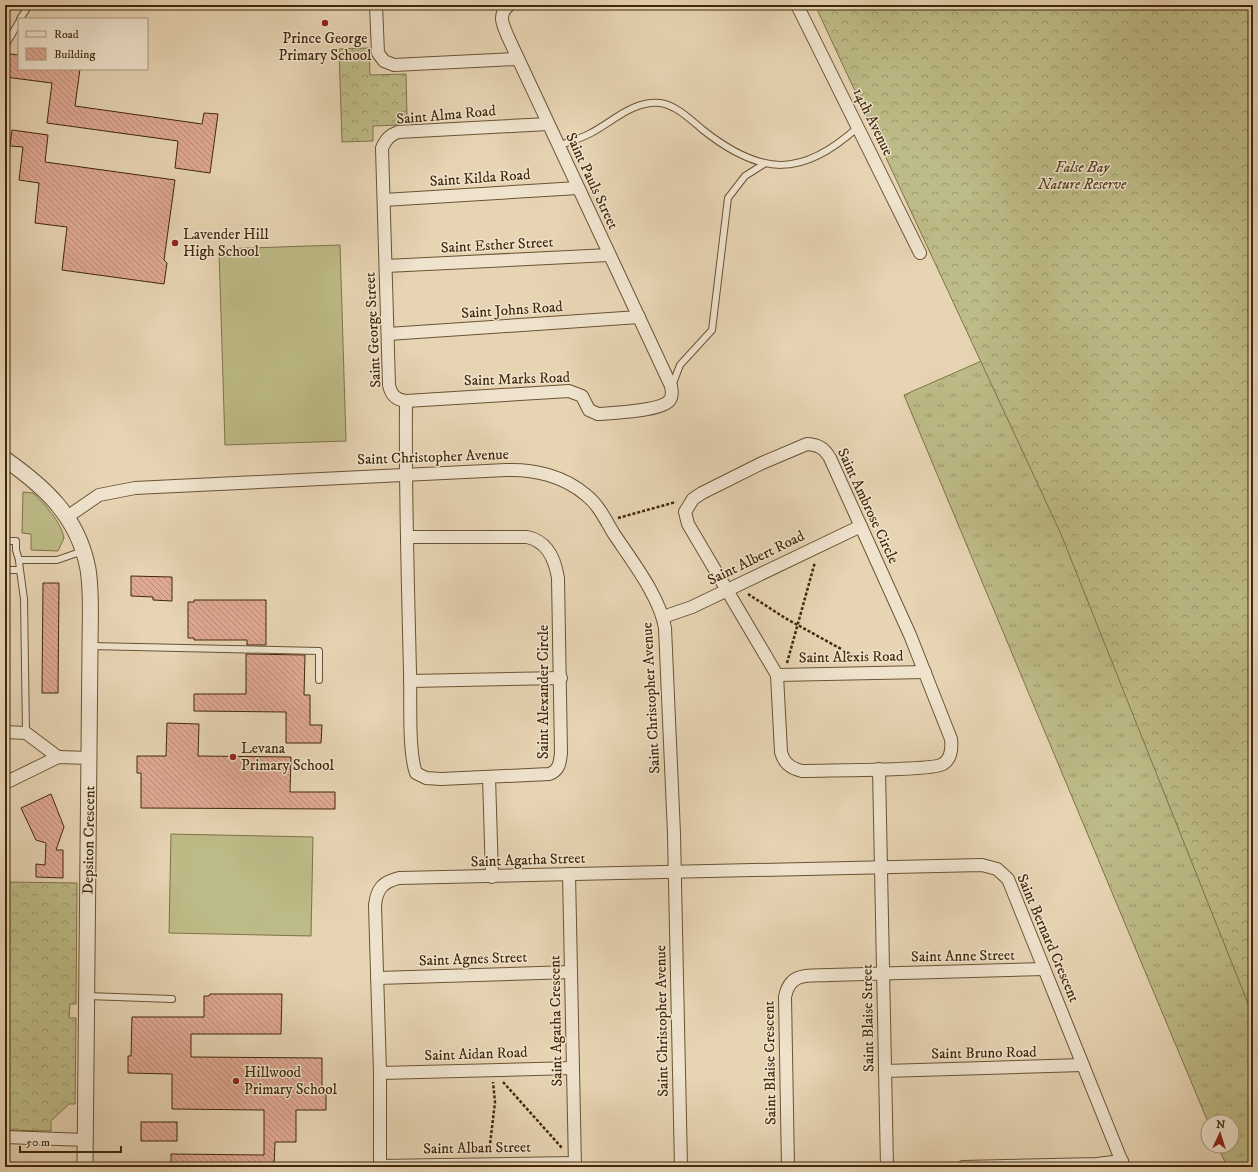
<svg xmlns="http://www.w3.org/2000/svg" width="1258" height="1172" viewBox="0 0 1258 1172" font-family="'IM FELL DW Pica',serif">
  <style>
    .grass { fill: url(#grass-tufts); stroke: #7f7248 }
    .forest { fill: url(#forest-crowns); stroke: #7f7248 }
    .garden { fill: #bdbb87; stroke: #7f7248 }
    .building { fill: url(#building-back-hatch); stroke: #412808 }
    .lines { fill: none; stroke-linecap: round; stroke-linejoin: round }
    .service-casing { stroke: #6a5333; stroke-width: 8 }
    .minor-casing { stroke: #6a5333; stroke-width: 14 }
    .tertiary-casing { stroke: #6a5333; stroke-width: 17 }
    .path { stroke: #412808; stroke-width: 2.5; stroke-dasharray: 3 2; stroke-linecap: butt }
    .service { stroke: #efe3ce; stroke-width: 6 }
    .minor { stroke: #efe3ce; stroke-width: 12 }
    .tertiary { stroke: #efe3ce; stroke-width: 15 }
    .poi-dot { fill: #8f2418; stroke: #efe3ce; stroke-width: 1.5 }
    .labels { text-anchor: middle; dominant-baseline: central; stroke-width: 3; stroke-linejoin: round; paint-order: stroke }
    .poi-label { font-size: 15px; fill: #412808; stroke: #efe3ce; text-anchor: start }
    .street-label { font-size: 15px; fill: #412808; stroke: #efe3ce }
    .park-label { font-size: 15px; font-style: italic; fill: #5a4521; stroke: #efe3ce }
  </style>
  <defs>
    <pattern id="grass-tufts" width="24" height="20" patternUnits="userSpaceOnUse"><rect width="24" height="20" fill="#bdbb87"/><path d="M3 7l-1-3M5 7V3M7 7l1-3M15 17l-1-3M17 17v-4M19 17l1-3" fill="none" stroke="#9b986c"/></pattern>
    <pattern id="forest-crowns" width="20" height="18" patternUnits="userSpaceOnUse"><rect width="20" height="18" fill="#bdbb87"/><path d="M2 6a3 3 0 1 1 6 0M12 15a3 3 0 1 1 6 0" fill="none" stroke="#9b986c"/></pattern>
    <pattern id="building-back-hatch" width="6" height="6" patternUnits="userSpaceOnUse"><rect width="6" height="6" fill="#e0a994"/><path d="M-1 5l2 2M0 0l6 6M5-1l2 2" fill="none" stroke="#b78a77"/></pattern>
  </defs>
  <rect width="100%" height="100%" fill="#e7d4b3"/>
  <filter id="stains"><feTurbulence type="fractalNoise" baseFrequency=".005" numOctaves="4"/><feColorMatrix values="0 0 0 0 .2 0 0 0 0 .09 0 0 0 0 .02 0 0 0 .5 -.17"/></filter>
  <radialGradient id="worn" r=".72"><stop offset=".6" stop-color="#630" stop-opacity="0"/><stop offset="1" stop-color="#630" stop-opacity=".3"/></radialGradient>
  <polygon class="grass" points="1253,5 1253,1167 1227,1167 1218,1146 1232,1146 1232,1122 1208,1122 904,395 1100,309"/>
  <g class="forest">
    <polygon points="815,5 1253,5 1253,1016 1061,534"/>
    <polygon points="369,48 370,75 406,74 407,116 397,117 397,125 373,126 373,141 342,142 339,49"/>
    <polygon points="5,882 77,883 76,1004 70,1004 69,1018 76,1018 75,1104 69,1104 51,1121 51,1131 5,1130"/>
  </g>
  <g class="garden">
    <polygon points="340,245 346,441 225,445 219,249"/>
    <path d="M 23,492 L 33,493 C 45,505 61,521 64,538 L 58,551 L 31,550 L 31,534 L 22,533 Z"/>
    <polygon points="171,834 313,837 311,936 169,933"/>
  </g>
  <g class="building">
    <polygon points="10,54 19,55 19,69 80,69 75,106 202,124 204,113 218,114 210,173 175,168 178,141 47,123 52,83 5,77 5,69 7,69"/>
    <polygon points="12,130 48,135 45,162 175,180 164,260 167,263 164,284 62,270 67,227 35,223 39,183 19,180 23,147 10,146"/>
    <polygon points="131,576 172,577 172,601 153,600 153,597 131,596"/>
    <polygon points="43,583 59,583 58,693 42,693"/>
    <polygon points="194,600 266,600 266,645 247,645 247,640 194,640 194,638 188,638 188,602 194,602"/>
    <polygon points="246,654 305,655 304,695 310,695 310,725 322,725 321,743 286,743 286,712 194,711 194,694 246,694"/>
    <polygon points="167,723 199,724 198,756 291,757 290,792 335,792 335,809 141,808 141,773 137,773 137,756 166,756"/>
    <polygon points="51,794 64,827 56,850 63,850 63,878 36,877 36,864 45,865 46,843 36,840 21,808"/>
    <polygon points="210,994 282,994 281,1034 191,1034 191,1057 322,1058 322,1093 326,1093 326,1110 296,1110 296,1142 275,1142 274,1167 171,1167 171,1154 264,1155 264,1110 172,1109 172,1074 128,1073 128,1056 131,1056 132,1017 204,1017 204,996 209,996"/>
    <rect x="141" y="1122" width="36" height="19"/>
  </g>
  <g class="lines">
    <g class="service-casing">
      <g id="service">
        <polyline points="20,19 29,5"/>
        <polyline points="5,46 19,22"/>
        <path d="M 558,146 C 568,142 579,139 589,134 C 613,122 631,101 660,103 C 676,105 691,120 703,130 C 761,176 802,178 858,127"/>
        <polyline points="672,386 680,365 712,330 728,198 745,176 764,164"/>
        <polyline points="5,541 16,541 16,550 19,560"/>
        <polyline points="5,570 20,570 19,560 57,560 83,551"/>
        <polyline points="20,570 24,599 26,733"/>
        <polyline points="90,646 319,651 319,680"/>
        <polyline points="87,996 172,999"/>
      </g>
    </g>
    <g class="minor-casing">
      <g id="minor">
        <polyline points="376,5 378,53 384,61 394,65 517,59"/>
        <path d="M 509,5 C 497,15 503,25 508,37 L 671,386 C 672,391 673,397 669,401 C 660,411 612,413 598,414 L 589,410 L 582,396 L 569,391 L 406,401 C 396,400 391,395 389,385 L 382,148 C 386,139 390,135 398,132 L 548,124"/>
        <polyline points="797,5 920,253"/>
        <polyline points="384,200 578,188"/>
        <polyline points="386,266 609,255"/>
        <polyline points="388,334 639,317"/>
        <path d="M 406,401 C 405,492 408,582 410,673 C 411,698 408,751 416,773 L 426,778 L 441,779 L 549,774 C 559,771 560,763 561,753 L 558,578 C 555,559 547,541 527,537 L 407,537"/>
        <path d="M 807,444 C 819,445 824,448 830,458 L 910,635 L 951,739 C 952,748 951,759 943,764 C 933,771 822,770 802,771 C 790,768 784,763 781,752 L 777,675 L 688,524 L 685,512 L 693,499 L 702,493 L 762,463 Z"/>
        <path d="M 67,517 L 99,495 L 135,488 L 506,470 C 534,469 564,476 586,495 C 599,505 606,521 614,534 C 632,561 660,597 665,628 L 674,834 L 681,1167"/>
        <polyline points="663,617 692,607 861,526"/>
        <polyline points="777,675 925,672"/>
        <polyline points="410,681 561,678"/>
        <polyline points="5,732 26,733 58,757"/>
        <polyline points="879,769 887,1167"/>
        <polyline points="489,777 492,877"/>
        <polyline points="5,783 58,757 90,758"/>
        <polyline points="569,874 575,1167"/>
        <polyline points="377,978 571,972"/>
        <polyline points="885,1071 1083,1065"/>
        <polyline points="380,1073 573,1068"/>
        <polyline points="5,1137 86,1140"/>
        <polyline points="380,1166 575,1163"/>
        <path d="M 380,1167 L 380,1073 L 375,905 C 377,888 383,882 399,878 L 982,865 L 997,869 L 1008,879 L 1124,1167"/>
        <path d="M 788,1167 L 785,997 C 790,971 809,976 830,975 L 1044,969"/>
        <polyline points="963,1167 1097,1164 1122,1161"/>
      </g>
    </g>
    <g class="tertiary-casing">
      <path id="tertiary" d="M 5,459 C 46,488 78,517 88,569 C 92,594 90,621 90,646 L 85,1167"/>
    </g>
    <g class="path">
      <polyline points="618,518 676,502"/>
      <polyline points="748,594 785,618 861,660"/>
      <polyline points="787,663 815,562"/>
      <polyline points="503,1082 562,1148"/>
      <polyline points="489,1153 495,1102 493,1082"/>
    </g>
    <use href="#service" class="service"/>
    <use href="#minor" class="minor"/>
    <use href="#tertiary" class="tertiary"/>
  </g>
  <g class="poi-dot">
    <circle cx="325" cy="23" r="4"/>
    <circle cx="175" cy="243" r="4"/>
    <circle cx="233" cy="757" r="4"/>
    <circle cx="236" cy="1081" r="4"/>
  </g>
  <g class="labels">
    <g class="poi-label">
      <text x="325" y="38" text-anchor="middle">Prince George<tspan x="325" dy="17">Primary School</tspan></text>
      <text x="183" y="234">Lavender Hill<tspan x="183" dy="17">High School</tspan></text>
      <text x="241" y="748">Levana<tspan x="241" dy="17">Primary School</tspan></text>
      <text x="244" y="1072">Hillwood<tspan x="244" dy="17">Primary School</tspan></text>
    </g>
    <g class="street-label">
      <text transform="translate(446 115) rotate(-5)">Saint Alma Road</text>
      <text transform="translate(873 122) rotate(64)">14th Avenue</text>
      <text transform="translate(480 178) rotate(-4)">Saint Kilda Road</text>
      <text transform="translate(592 181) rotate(65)">Saint Pauls Street</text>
      <text transform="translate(497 245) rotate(-3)">Saint Esther Street</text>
      <text transform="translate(512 310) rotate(-4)">Saint Johns Road</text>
      <text transform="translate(373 330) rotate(-93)">Saint George Street</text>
      <text transform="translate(517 379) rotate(-2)">Saint Marks Road</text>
      <text transform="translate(433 457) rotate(-2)">Saint Christopher Avenue</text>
      <text transform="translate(868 506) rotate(65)">Saint Ambrose Circle</text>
      <text transform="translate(756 558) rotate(-26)">Saint Albert Road</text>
      <text transform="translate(851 657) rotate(-1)">Saint Alexis Road</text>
      <text transform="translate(543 692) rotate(-90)">Saint Alexander Circle</text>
      <text transform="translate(651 698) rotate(-93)">Saint Christopher Avenue</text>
      <text transform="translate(89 840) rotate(-89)">Depsiton Crescent</text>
      <text transform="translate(528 860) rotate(-2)">Saint Agatha Street</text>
      <text transform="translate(1048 938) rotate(67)">Saint Bernard Crescent</text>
      <text transform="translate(963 956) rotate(-1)">Saint Anne Street</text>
      <text transform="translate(473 959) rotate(-2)">Saint Agnes Street</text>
      <text transform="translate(868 1018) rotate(-91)">Saint Blaise Street</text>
      <text transform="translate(556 1021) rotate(-91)">Saint Agatha Crescent</text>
      <text transform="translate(662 1021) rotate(-91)">Saint Christopher Avenue</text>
      <text transform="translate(984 1053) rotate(-1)">Saint Bruno Road</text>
      <text transform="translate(476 1054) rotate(-2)">Saint Aidan Road</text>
      <text transform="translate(770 1063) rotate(-91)">Saint Blaise Crescent</text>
      <text transform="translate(477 1148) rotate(-1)">Saint Alban Street</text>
    </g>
    <g class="park-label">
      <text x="1082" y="167">False Bay<tspan x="1082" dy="17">Nature Reserve</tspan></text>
    </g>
  </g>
  <rect width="1258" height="1172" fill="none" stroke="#e7d4b3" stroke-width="20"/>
  <rect x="6" y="6" width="1246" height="1160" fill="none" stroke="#412808" stroke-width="2"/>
  <rect x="10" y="10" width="1238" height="1152" fill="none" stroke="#412808"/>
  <rect x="18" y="18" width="130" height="52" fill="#efe3ce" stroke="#a9987f"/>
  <rect x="26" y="31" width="20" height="6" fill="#efe3ce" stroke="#a9987f"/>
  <text x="54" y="38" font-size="12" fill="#412808">Road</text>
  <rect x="26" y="48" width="20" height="12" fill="url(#building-back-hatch)" stroke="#a9987f"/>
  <text x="54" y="58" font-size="12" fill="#412808">Building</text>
  <g transform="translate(1220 1134) rotate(4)"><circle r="19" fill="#efe3ce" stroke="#a9987f"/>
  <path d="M0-3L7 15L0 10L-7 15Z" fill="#8f2418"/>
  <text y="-6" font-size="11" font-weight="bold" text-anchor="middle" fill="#412808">N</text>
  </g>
  <path d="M20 1146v6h101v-6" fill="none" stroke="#412808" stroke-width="2"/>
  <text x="26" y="1146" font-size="12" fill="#412808" stroke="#efe3ce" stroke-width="3" paint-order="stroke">50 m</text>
  <rect width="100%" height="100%" filter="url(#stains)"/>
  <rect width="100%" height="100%" fill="url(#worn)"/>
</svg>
